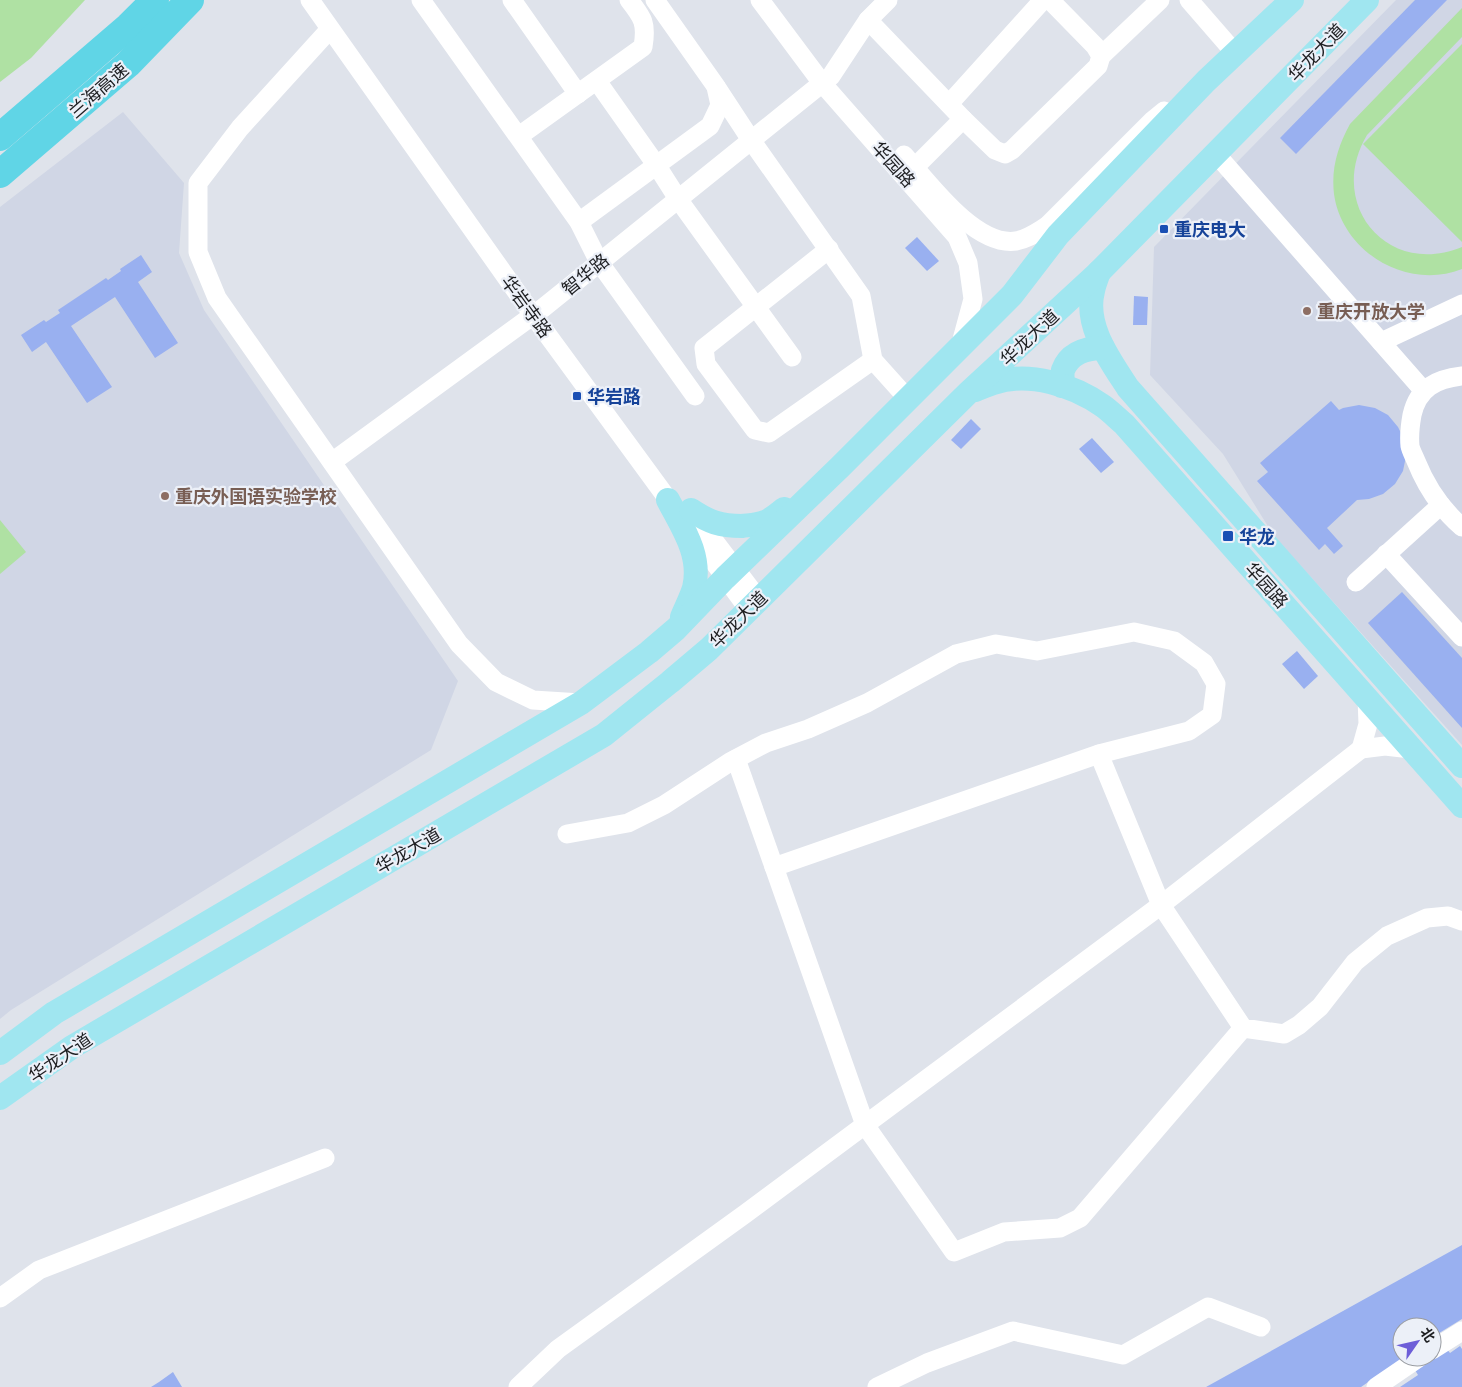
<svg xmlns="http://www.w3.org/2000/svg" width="1462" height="1387" viewBox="0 0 1462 1387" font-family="'Noto Sans','Noto Sans SC',sans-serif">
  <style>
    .built { fill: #d0d6e5 }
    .green { fill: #afe1a3 }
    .building { fill: #99b0f0 }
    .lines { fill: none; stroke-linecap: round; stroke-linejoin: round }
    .minor { stroke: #fff; stroke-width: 19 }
    .major { stroke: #a0e6f0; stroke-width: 24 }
    .highway { stroke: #60d5e6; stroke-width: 28 }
    .transit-dot { fill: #1a4fb4; stroke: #ecf0f8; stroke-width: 2 }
    .education-dot { fill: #8d6e63; stroke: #ecf0f8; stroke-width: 2 }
    .labels { text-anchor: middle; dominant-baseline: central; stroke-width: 4.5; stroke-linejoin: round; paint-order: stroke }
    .street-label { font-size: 18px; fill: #1d1e21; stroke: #ecf0f8 }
    .transit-label { font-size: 18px; font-weight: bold; fill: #164399; stroke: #ecf0f8; text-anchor: start }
    .education-label { font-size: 18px; font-weight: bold; fill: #785e54; stroke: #ecf0f8; text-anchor: start }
  </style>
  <rect width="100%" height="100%" fill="#dfe3eb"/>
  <g class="built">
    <polygon points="1396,0 1462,0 1462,745 1274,536 1223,454 1150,375 1154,247"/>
    <polygon points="123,112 184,183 179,253 204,310 458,681 431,750 11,1010 0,1019 0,207"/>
  </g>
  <g class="green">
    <polygon points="0,0 85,0 31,58 0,82"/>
    <path d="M 1462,8 L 1462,37 L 1367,135 C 1326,204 1387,278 1462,247 L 1462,269 C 1407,291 1342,252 1334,194 C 1331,168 1338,146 1350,124 Z"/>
    <polygon points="1462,44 1462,242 1363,144"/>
    <polygon points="0,520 26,552 0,574"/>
  </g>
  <g class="building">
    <polygon points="1415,0 1447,0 1296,154 1280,138"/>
    <polygon points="917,237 939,261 927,271 905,248"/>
    <polygon points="141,255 152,272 138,282 178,343 155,358 115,297 71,326 112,387 87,403 46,342 32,352 21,335 44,320 46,322 60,313 58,310 106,278 108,280 121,271 120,269"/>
    <polygon points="1134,296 1148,297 1147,325 1133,325"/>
    <polygon points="1331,401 1339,410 1343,408 1359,405 1375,408 1388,415 1398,427 1405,441 1406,456 1403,471 1395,484 1383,494 1369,499 1357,500 1327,528 1343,546 1334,554 1325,544 1319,550 1257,481 1268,472 1260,463"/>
    <polygon points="971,419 981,429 961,449 951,440"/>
    <polygon points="1092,438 1114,462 1101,473 1079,449"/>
    <polygon points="1402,592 1462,658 1462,728 1368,623"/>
    <polygon points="1297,651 1318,676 1304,689 1282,664"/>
    <polygon points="1462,1245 1462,1319 1436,1335 1450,1353 1460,1346 1462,1349 1462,1387 1400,1387 1418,1375 1407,1357 1432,1357 1432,1327 1402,1327 1402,1357 1405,1357 1361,1387 1206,1387"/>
    <polygon points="173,1372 182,1387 151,1387 159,1382"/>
  </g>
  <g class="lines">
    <g class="minor">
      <polyline points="310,0 533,315 749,610"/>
      <polyline points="421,0 579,222 599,262 695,396"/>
      <polyline points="512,0 578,94"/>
      <polyline points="655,0 715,85 751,140 861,296 873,360 908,399"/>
      <polyline points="760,0 822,83 957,237 968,263 973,299 960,347"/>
      <polyline points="1189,0 1235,53"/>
      <polyline points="868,20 963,119 995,150 1005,154 1012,150 1098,66 1101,56 1095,46 1050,0"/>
      <polyline points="330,29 240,128 198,183 198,252 217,298 459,644 496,682 533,700 581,703"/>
      <polyline points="1101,56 1160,0"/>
      <polyline points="597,81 657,166 678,199 792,357"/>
      <polyline points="949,104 1043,0"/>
      <path d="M 519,136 L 643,47 C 647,23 643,18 629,0"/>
      <polyline points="1216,154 1423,390"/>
      <path d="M 904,155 C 928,182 975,247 1016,241 C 1028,239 1037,232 1047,226"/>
      <polyline points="906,176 963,119"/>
      <polyline points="579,222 710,126 720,105 716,87"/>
      <polyline points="1041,235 1047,226 1153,120 1164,111"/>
      <polyline points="829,249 704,348 706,364 755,430 769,433 873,360"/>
      <polyline points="1381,342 1462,304"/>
      <path d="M 1462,376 C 1436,379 1418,388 1412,415 C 1410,426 1409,436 1410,446 C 1411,451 1414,456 1416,461 C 1426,486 1441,509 1462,527"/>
      <polyline points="332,462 543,308 831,76 868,20 888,0"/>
      <polyline points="693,513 759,600"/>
      <polyline points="1386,554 1462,637"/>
      <polyline points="1356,582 1441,505"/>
      <polyline points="1367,698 1368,724 1361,749 1385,746 1411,749"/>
      <polyline points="1099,754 1161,905 1243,1028 1284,1034 1299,1025 1320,1007 1355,962 1387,936 1427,918 1448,916 1462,921"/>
      <polyline points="736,759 865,1125 954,1252 1004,1232 1060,1228 1080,1218 1243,1028"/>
      <polyline points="567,834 628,823 664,805 730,762 766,743 808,729 867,703 956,654 996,644 1037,651 1134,632 1174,641 1204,663 1216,684 1212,715 1189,731 1099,754 774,867"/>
      <polyline points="0,1298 39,1270 325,1158"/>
      <polyline points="1432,1350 1462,1331"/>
      <polyline points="518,1387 558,1349 745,1214 1161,905 1361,749"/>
      <polyline points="877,1387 927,1363 1013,1331 1123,1355 1208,1307 1261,1327"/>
      <polyline points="1376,1387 1420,1357"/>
    </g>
    <g class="major">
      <path d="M 1099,272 C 1097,278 1094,285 1093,291 C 1084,326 1110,360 1128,388 L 1462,766"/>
      <path d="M 1062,386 C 1063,381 1062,374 1063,370 C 1070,352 1087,348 1103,348"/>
      <path d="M 975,390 C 981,388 987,385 993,383 C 1029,371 1073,385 1103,406 C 1110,411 1117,418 1124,424 L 1462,806"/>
      <path d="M 668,500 C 682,527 702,555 694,588 C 691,598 686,607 682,617"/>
      <path d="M 691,510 C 709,522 720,526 742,526 C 750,525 757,525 765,522 C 772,519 778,514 784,509"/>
      <polyline points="0,1053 54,1013 581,703 649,652 676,629 725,578 840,467 1012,295 1058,235 1206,81 1292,0"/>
      <polyline points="0,1098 72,1047 604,735 670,682 709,649 969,392 1099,272 1367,0"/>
    </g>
    <g class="highway">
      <polyline points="0,137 129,26 155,0"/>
      <polyline points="0,174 128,64 190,0"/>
    </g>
  </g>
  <g class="transit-dot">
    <rect x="1159" y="224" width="10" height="10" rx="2.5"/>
    <rect x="572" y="391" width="10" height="10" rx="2.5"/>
    <rect x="1222" y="530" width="12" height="12" rx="2.5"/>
  </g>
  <g class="education-dot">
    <circle cx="1307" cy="311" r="5"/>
    <circle cx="165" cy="496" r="5"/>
  </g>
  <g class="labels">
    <g class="street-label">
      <text transform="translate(1316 52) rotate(-46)">华龙大道</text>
      <text transform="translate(98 90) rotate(-41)">兰海高速</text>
      <text transform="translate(894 164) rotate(48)">华园路</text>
      <text transform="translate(585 274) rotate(-39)">智华路</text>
      <text transform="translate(527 306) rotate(54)">华岩寺路</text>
      <text transform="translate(1029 337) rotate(-43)">华龙大道</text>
      <text transform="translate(1267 585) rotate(48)">华园路</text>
      <text transform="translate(738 619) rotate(-44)">华龙大道</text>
      <text transform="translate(408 850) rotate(-30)">华龙大道</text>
      <text transform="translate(60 1057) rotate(-34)">华龙大道</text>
    </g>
    <g class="transit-label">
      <text x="1174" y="229">重庆电大</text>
      <text x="587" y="396">华岩路</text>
      <text x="1239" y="536">华龙</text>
    </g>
    <g class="education-label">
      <text x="1317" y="311">重庆开放大学</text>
      <text x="175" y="496">重庆外国语实验学校</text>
    </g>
  </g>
  <g transform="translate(1417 1342) rotate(56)"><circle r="24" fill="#ecf0f8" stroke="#999ca2"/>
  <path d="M0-4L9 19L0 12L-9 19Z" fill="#6d5ed8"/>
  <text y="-8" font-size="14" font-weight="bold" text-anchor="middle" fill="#1d1e21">北</text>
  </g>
</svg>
